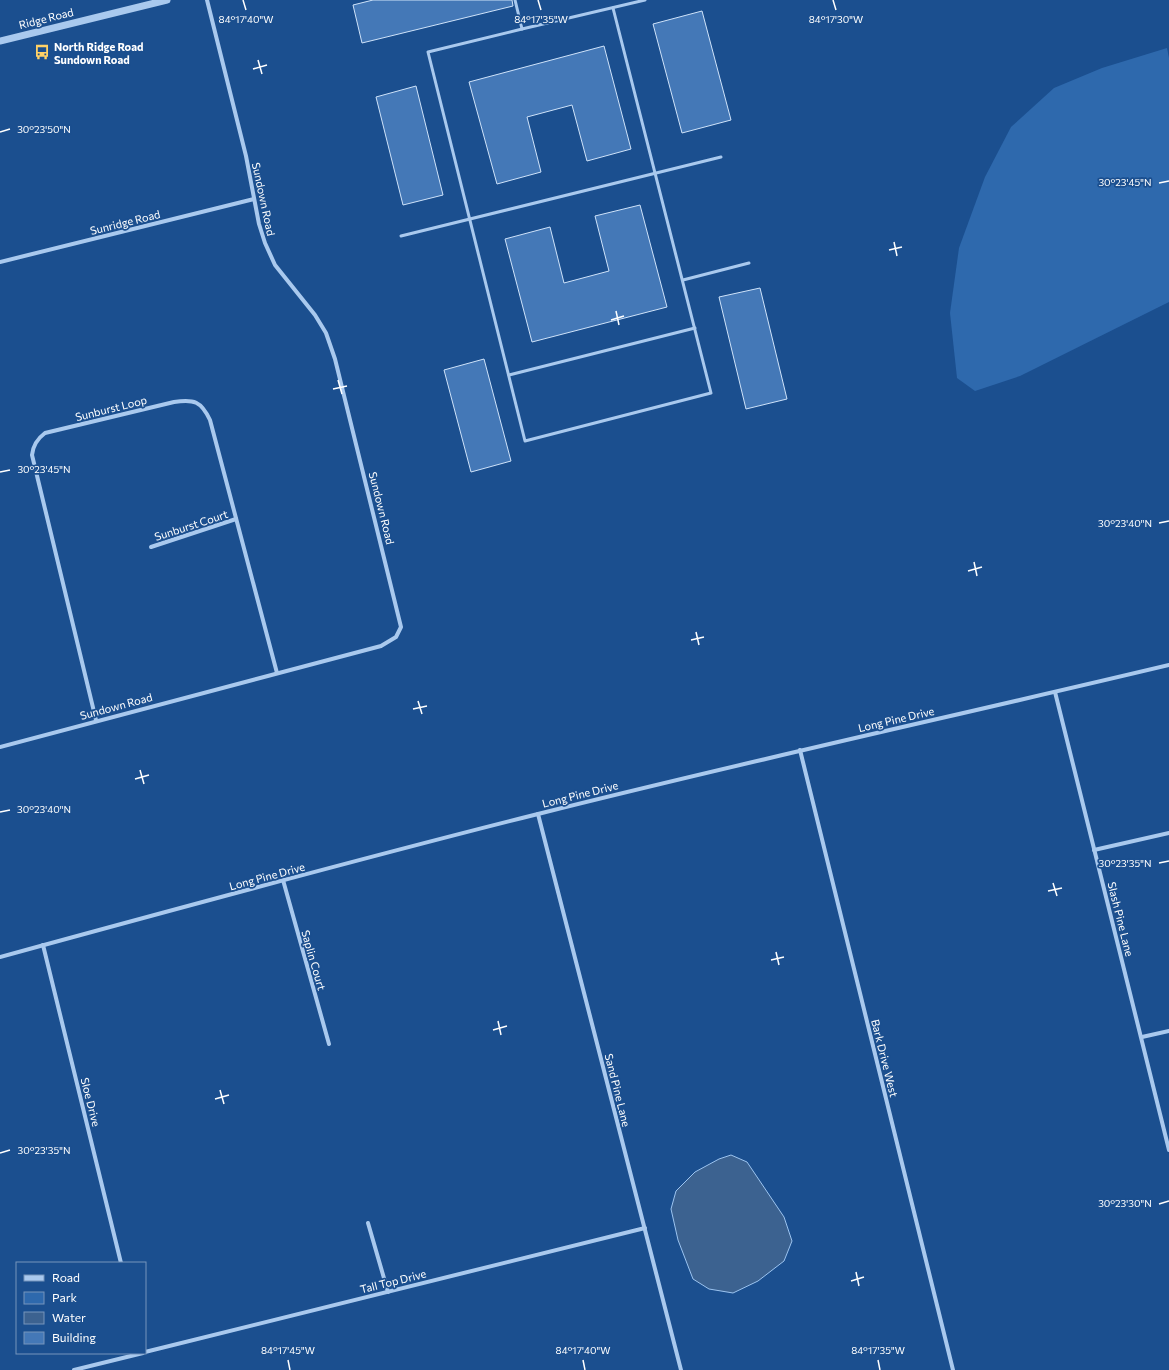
<svg xmlns="http://www.w3.org/2000/svg" width="1169" height="1370" viewBox="0 0 1169 1370" font-family="Commissioner,sans-serif">
  <style>
    .green { fill: #2e69ad }
    .water { fill: #3c6290; stroke: #9cc4f0 }
    .building { fill: #4478b7; stroke: #cfe3fa }
    .lines { fill: none; stroke-linecap: round; stroke-linejoin: round }
    .service { stroke: #a9c9ee; stroke-width: 3 }
    .minor { stroke: #a9c9ee; stroke-width: 4 }
    .tertiary { stroke: #a9c9ee; stroke-width: 7 }
    .ticks { fill: none; stroke: #fff; stroke-width: 1.5 }
    .labels { text-anchor: middle; dominant-baseline: central; stroke-width: 3.5; stroke-linejoin: round; paint-order: stroke }
    .street-label { font-size: 11px; fill: #fff; stroke: #1b4f8f }
    .poi-label { font-size: 11px; font-weight: bold; fill: #fff; stroke: #1b4f8f; text-anchor: start }
    .ticks-label { font-size: 10px; text-anchor: middle; fill: #fff; stroke: #1b4f8f; stroke-width: 3.5; stroke-linejoin: round; paint-order: stroke }
  </style>
  <rect width="100%" height="100%" fill="#1b4f8f"/>
  <polygon class="green" points="1167,48 1169,58 1169,302 1020,376 975,391 957,378 950,313 959,248 985,177 1011,127 1054,88 1102,68"/>
  <polygon class="water" points="731,1155 747,1162 784,1217 792,1241 784,1261 758,1281 733,1293 709,1289 693,1279 678,1240 671,1209 676,1191 695,1172 719,1159"/>
  <g class="building">
    <polygon points="373,0 512,0 513,6 362,43 353,5"/>
    <polygon points="702,11 731,120 682,133 653,24"/>
    <polygon points="604,46 631,149 587,161 572,105 527,117 541,172 497,184 469,82"/>
    <polygon points="416,86 443,195 403,205 376,97"/>
    <polygon points="640,205 667,307 532,342 505,239 550,227 564,283 609,271 595,216"/>
    <polygon points="760,288 787,399 746,409 719,297"/>
    <polygon points="484,359 511,461 471,472 444,370"/>
  </g>
  <g class="lines">
    <g class="service">
      <polyline points="515,0 522,29 645,0"/>
      <polyline points="522,29 428,52 525,441 711,393 613,8"/>
      <polyline points="401,236 721,157"/>
      <polyline points="683,280 749,263"/>
      <polyline points="509,375 695,328"/>
    </g>
    <g class="minor">
      <polyline points="0,262 254,199"/>
      <polyline points="151,547 236,519"/>
      <polyline points="1055,692 1169,1150"/>
      <path d="M 96,720 L 32,455 C 33,445 37,439 45,433 L 174,402 C 194,399 201,401 210,420 L 277,673"/>
      <polyline points="0,747 381,646 396,637 401,627 335,359 326,333 315,315 275,265 265,243 259,224 246,156 207,0"/>
      <polyline points="800,750 953,1370"/>
      <polyline points="538,814 681,1370"/>
      <polyline points="1094,850 1169,833"/>
      <polyline points="283,880 329,1044"/>
      <polyline points="43,945 121,1263"/>
      <path d="M 0,957 C 179,908 358,859 538,814 C 748,761 959,715 1169,665"/>
      <polyline points="1142,1037 1169,1031"/>
      <polyline points="368,1223 388,1292"/>
      <polyline points="145,1352 645,1228"/>
      <polyline points="74,1370 143,1353"/>
    </g>
    <polyline class="tertiary" points="0,41 167,0"/>
  </g>
  <path class="ticks" d="M 243,0 L 246,10M 538,0 L 541,10M 833,0 L 836,10M 258,60 L 262,74M 253,69 L 267,65M 0,132 L 10,129M 1159,183 L 1169,181M 894,242 L 897,256M 889,250 L 902,247M 616,311 L 619,325M 611,320 L 624,316M 338,380 L 342,394M 333,389 L 347,386M 0,472 L 10,470M 1159,523 L 1169,521M 974,562 L 977,576M 968,571 L 982,567M 696,632 L 699,645M 691,640 L 704,637M 418,701 L 422,714M 413,709 L 427,706M 140,770 L 144,784M 135,779 L 149,775M 0,812 L 10,810M 1159,863 L 1169,861M 1053,883 L 1057,896M 1048,891 L 1062,888M 776,952 L 779,965M 771,960 L 784,957M 498,1021 L 501,1035M 493,1030 L 507,1026M 220,1090 L 224,1104M 215,1099 L 229,1095M 0,1153 L 10,1150M 1159,1204 L 1169,1201M 856,1272 L 859,1286M 851,1281 L 864,1277M 288,1360 L 290,1370M 583,1360 L 585,1370M 878,1360 L 880,1370"/>
  <defs>
    <g id="bus-bare" transform="scale(1.2)"><path d="M-5-6H5V4H4V6H2V4H-2V6H-4V4H-5ZM-3.5-4V0h7V-4ZM-3.5 1.2v1.5H-2V1.2ZM2 1.2v1.5H3.5V1.2Z" fill="#ffd166" stroke="#1b4f8f" stroke-width="2.5" paint-order="stroke"/></g>
  </defs>
  <g fill-rule="evenodd">
    <use href="#bus-bare" x="42" y="52"/>
  </g>
  <g class="labels">
    <g class="street-label">
      <text transform="translate(46 18) rotate(-14)">Ridge Road</text>
      <text transform="translate(264 199) rotate(78)">Sundown Road</text>
      <text transform="translate(125 222) rotate(-14)">Sunridge Road</text>
      <text transform="translate(111 408) rotate(-14)">Sunburst Loop</text>
      <text transform="translate(382 508) rotate(76)">Sundown Road</text>
      <text transform="translate(191 525) rotate(-18)">Sunburst Court</text>
      <text transform="translate(116 706) rotate(-15)">Sundown Road</text>
      <text transform="translate(896 719) rotate(-13)">Long Pine Drive</text>
      <text transform="translate(580 794) rotate(-14)">Long Pine Drive</text>
      <text transform="translate(267 876) rotate(-15)">Long Pine Drive</text>
      <text transform="translate(1121 919) rotate(76)">Slash Pine Lane</text>
      <text transform="translate(314 960) rotate(74)">Saplin Court</text>
      <text transform="translate(885 1058) rotate(76)">Bark Drive West</text>
      <text transform="translate(618 1090) rotate(76)">Sand Pine Lane</text>
      <text transform="translate(91 1102) rotate(76)">Sloe Drive</text>
      <text transform="translate(393 1281) rotate(-14)">Tall Top Drive</text>
    </g>
    <g class="poi-label">
      <text x="54" y="46">North Ridge Road<tspan x="54" dy="13">Sundown Road</tspan></text>
    </g>
  </g>
  <g class="ticks-label">
    <text x="246" y="23">84°17'40"W</text>
    <text x="541" y="23">84°17'35"W</text>
    <text x="836" y="23">84°17'30"W</text>
    <text x="44" y="133">30°23'50"N</text>
    <text x="1125" y="186">30°23'45"N</text>
    <text x="44" y="473">30°23'45"N</text>
    <text x="1125" y="527">30°23'40"N</text>
    <text x="44" y="813">30°23'40"N</text>
    <text x="1125" y="867">30°23'35"N</text>
    <text x="44" y="1154">30°23'35"N</text>
    <text x="1125" y="1207">30°23'30"N</text>
    <text x="288" y="1354">84°17'45"W</text>
    <text x="583" y="1354">84°17'40"W</text>
    <text x="878" y="1354">84°17'35"W</text>
  </g>
  <rect x="16" y="1262" width="130" height="92" fill="#1b4f8f" stroke="#7695bc"/>
  <rect x="24" y="1275" width="20" height="6" fill="#a9c9ee" stroke="#7695bc"/>
  <text x="52" y="1282" font-size="12" fill="#ffffff">Road</text>
  <rect x="24" y="1292" width="20" height="12" fill="#2e69ad" stroke="#7695bc"/>
  <text x="52" y="1302" font-size="12" fill="#ffffff">Park</text>
  <rect x="24" y="1312" width="20" height="12" fill="#3c6290" stroke="#7695bc"/>
  <text x="52" y="1322" font-size="12" fill="#ffffff">Water</text>
  <rect x="24" y="1332" width="20" height="12" fill="#4478b7" stroke="#7695bc"/>
  <text x="52" y="1342" font-size="12" fill="#ffffff">Building</text>
</svg>
